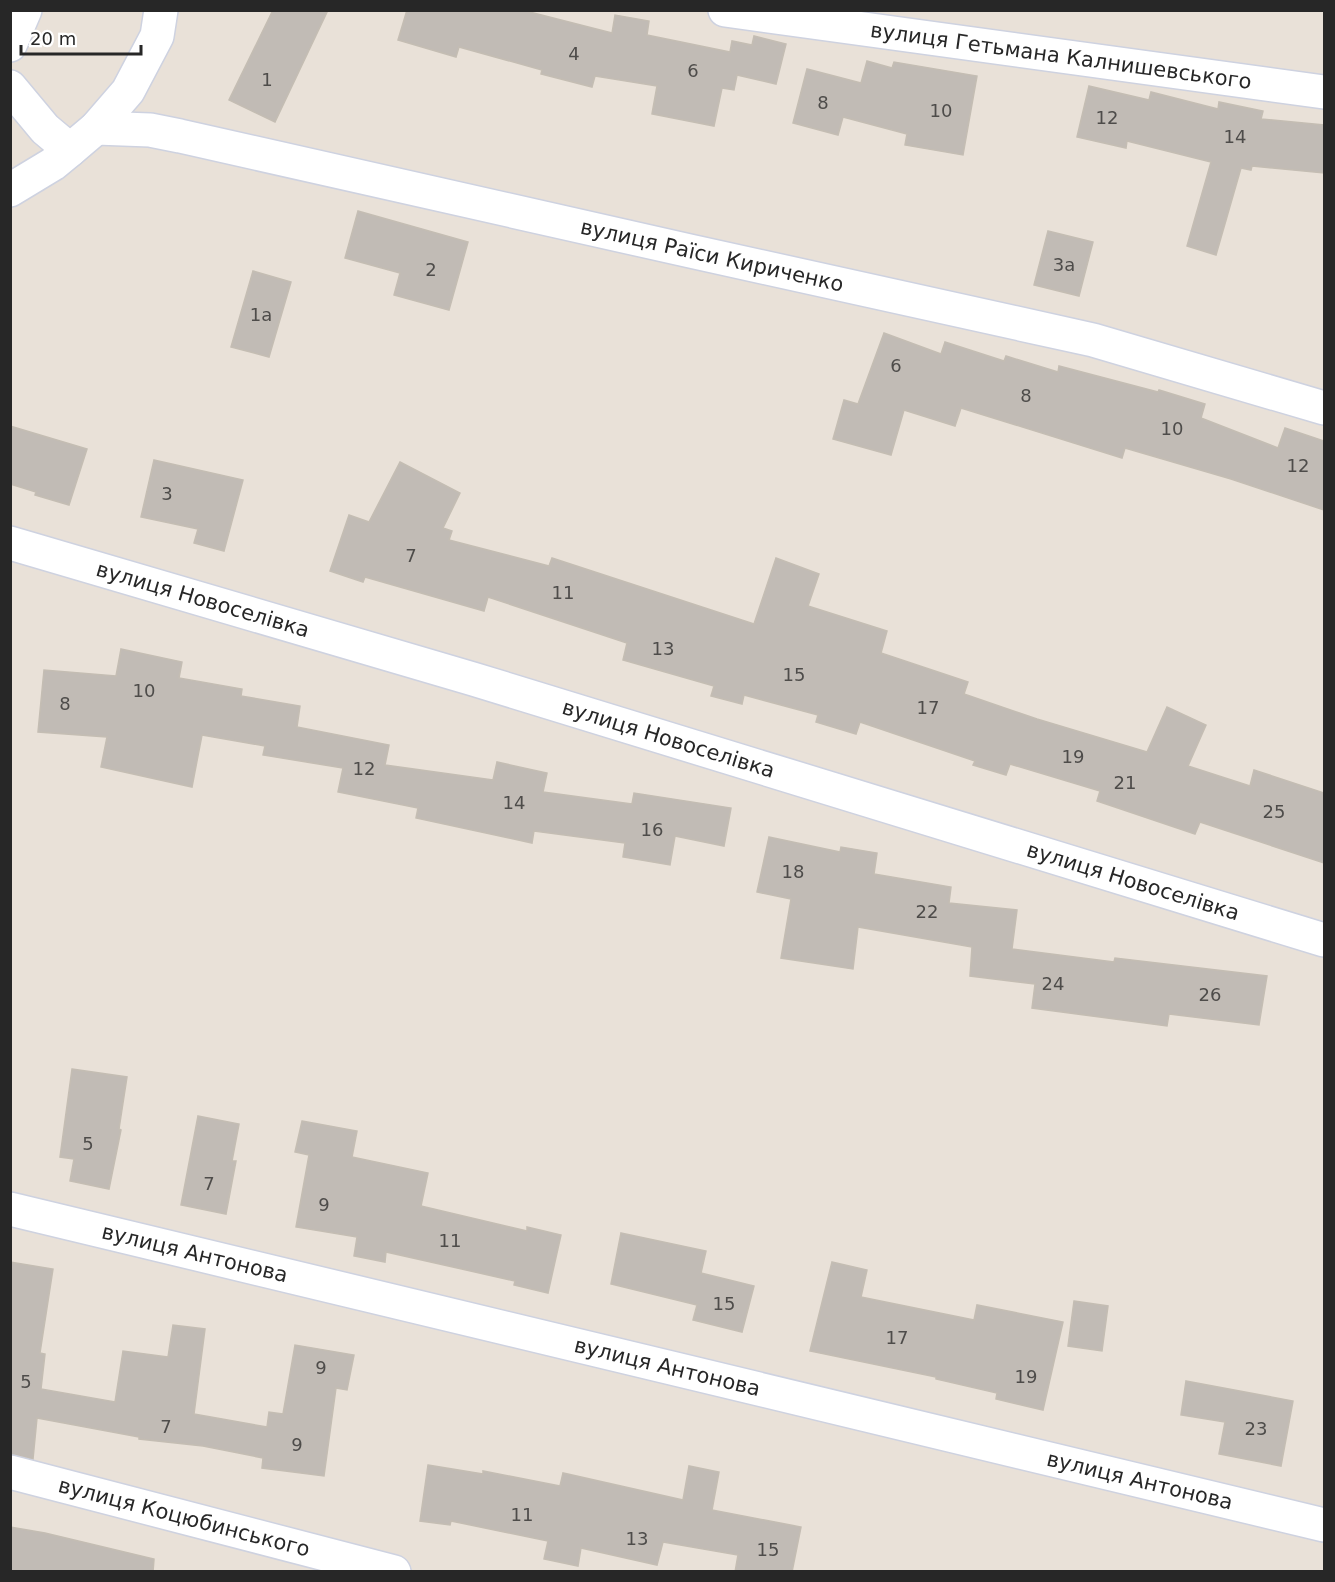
<svg xmlns="http://www.w3.org/2000/svg" width="1335" height="1582" viewBox="0 0 1335 1582" font-family="'DejaVu Sans',sans-serif">
  <style>
    .building { fill: #c1bbb5; stroke: #c4bdb3; stroke-width: 1.5 }
    .lines { fill: none; stroke-linecap: round; stroke-linejoin: round }
    .minor-casing { stroke: #ced2e0; stroke-width: 36 }
    .minor { stroke: #fff; stroke-width: 33 }
    .labels { text-anchor: middle; dominant-baseline: central; stroke-width: 6; stroke-linejoin: round; paint-order: stroke }
    .number-label { font-size: 18px; fill: #4e4c4a }
    .street-label { font-size: 21px; fill: #272727; stroke: #fff }
  </style>
  <rect width="100%" height="100%" fill="#e9e1d8"/>
  <g class="building">
    <polygon points="273,10 328,10 275,122 229,100"/>
    <polygon points="407,10 522,10 612,33 615,15 649,21 647,35 730,52 732,41 752,45 754,36 786,44 776,84 737,75 734,90 722,88 714,126 652,114 657,86 595,76 592,87 541,74 542,70 459,47 456,57 398,40"/>
    <polygon points="867,61 892,68 894,62 977,76 963,155 905,145 907,134 843,117 838,135 793,123 807,69 861,83"/>
    <polygon points="1089,86 1149,100 1151,92 1218,109 1219,102 1263,111 1261,119 1324,125 1324,173 1252,166 1251,170 1241,168 1216,255 1187,246 1211,162 1127,141 1126,148 1077,137"/>
    <polygon points="358,211 468,242 449,310 394,295 400,273 345,258"/>
    <polygon points="1048,231 1093,242 1079,296 1034,285"/>
    <polygon points="253,271 291,282 269,357 231,347"/>
    <polygon points="884,333 941,354 945,342 1004,361 1006,356 1058,372 1059,366 1158,392 1159,390 1205,404 1201,418 1278,448 1285,428 1324,441 1324,510 1231,479 1125,448 1122,458 961,408 955,426 904,410 891,455 833,439 844,400 858,404"/>
    <polygon points="10,426 87,449 69,505 35,495 36,492 10,484"/>
    <polygon points="154,460 243,480 224,551 194,543 198,529 141,517"/>
    <polygon points="400,462 460,493 443,528 452,531 449,540 549,566 552,558 754,624 776,558 819,574 808,606 887,631 881,653 968,682 964,694 1037,719 1147,752 1167,707 1206,725 1188,766 1250,786 1254,770 1324,793 1324,863 1200,822 1195,834 1097,801 1100,791 1010,764 1006,775 973,765 975,761 860,722 856,734 816,722 818,715 744,695 742,704 711,696 714,686 623,660 627,643 488,597 484,611 365,577 363,582 330,571 349,515 369,522"/>
    <polygon points="121,649 182,662 179,678 242,689 241,696 300,706 297,727 389,745 385,765 493,780 497,762 547,773 543,792 632,804 634,793 731,808 724,846 675,836 670,865 623,857 625,843 534,831 532,843 416,818 418,808 338,792 343,768 263,755 265,746 202,735 192,787 101,767 107,737 38,732 44,670 116,676"/>
    <polygon points="769,837 840,852 841,847 877,853 874,874 951,887 949,903 1017,910 1012,949 1114,962 1115,958 1267,976 1259,1025 1169,1014 1167,1026 1032,1008 1035,984 970,976 972,947 858,927 853,969 781,958 791,899 757,892"/>
    <polygon points="72,1069 127,1077 119,1129 121,1130 109,1189 70,1181 74,1159 60,1157"/>
    <polygon points="198,1116 239,1124 232,1161 236,1161 226,1214 181,1205"/>
    <polygon points="302,1121 357,1131 352,1157 428,1173 421,1206 527,1231 527,1227 561,1235 548,1293 514,1285 515,1281 386,1252 385,1262 354,1256 357,1237 296,1227 309,1155 295,1152"/>
    <polygon points="621,1233 706,1251 701,1273 754,1286 742,1332 693,1320 697,1305 611,1284"/>
    <polygon points="10,1262 53,1269 40,1353 45,1354 41,1389 115,1402 123,1351 168,1357 173,1325 205,1329 194,1414 267,1427 269,1412 283,1414 295,1345 354,1355 347,1390 336,1388 324,1476 262,1468 263,1458 203,1446 139,1439 139,1437 37,1418 33,1459 10,1454"/>
    <polygon points="832,1262 867,1270 861,1297 974,1320 977,1305 1063,1322 1043,1410 996,1399 997,1393 936,1379 936,1377 810,1351"/>
    <polygon points="1074,1301 1108,1306 1102,1351 1068,1346"/>
    <polygon points="1186,1381 1293,1401 1281,1466 1219,1454 1225,1422 1181,1415"/>
    <polygon points="428,1465 483,1474 483,1471 560,1486 563,1473 683,1500 689,1466 719,1472 712,1510 801,1527 792,1572 735,1572 738,1555 663,1542 657,1565 581,1548 578,1566 544,1559 548,1541 451,1521 450,1525 420,1521"/>
    <polygon points="10,1527 45,1533 154,1559 153,1572 10,1572"/>
  </g>
  <g class="lines">
    <g class="minor-casing">
      <g id="minor">
        <path id="s1" d="M 725,10 L 1324,92"/>
        <polyline points="10,45 25,10"/>
        <polyline points="10,87 45,129 70,150"/>
        <path id="s2" d="M 96,128 L 150,130 L 180,136 L 690,251 L 1093,340 L 1324,408"/>
        <polyline points="10,190 53,164 70,150 96,128 128,91 157,36 161,10"/>
        <path id="s3" d="M 10,543 L 473,679 L 1324,940"/>
        <path id="s4" d="M 10,1209 L 1324,1525"/>
        <path id="s5" d="M 10,1472 L 394,1572"/>
      </g>
    </g>
    <use href="#minor" class="minor"/>
  </g>
  <g class="labels">
    <g class="number-label">
      <text x="574" y="53">4</text>
      <text x="693" y="70">6</text>
      <text x="267" y="79">1</text>
      <text x="823" y="102">8</text>
      <text x="941" y="110">10</text>
      <text x="1107" y="117">12</text>
      <text x="1235" y="136">14</text>
      <text x="1064" y="264">3а</text>
      <text x="431" y="269">2</text>
      <text x="261" y="314">1а</text>
      <text x="896" y="365">6</text>
      <text x="1026" y="395">8</text>
      <text x="1172" y="428">10</text>
      <text x="1298" y="465">12</text>
      <text x="167" y="493">3</text>
      <text x="411" y="555">7</text>
      <text x="563" y="592">11</text>
      <text x="663" y="648">13</text>
      <text x="794" y="674">15</text>
      <text x="144" y="690">10</text>
      <text x="65" y="703">8</text>
      <text x="928" y="707">17</text>
      <text x="1073" y="756">19</text>
      <text x="364" y="768">12</text>
      <text x="1125" y="782">21</text>
      <text x="514" y="802">14</text>
      <text x="1274" y="811">25</text>
      <text x="652" y="829">16</text>
      <text x="793" y="871">18</text>
      <text x="927" y="911">22</text>
      <text x="1053" y="983">24</text>
      <text x="1210" y="994">26</text>
      <text x="88" y="1143">5</text>
      <text x="209" y="1183">7</text>
      <text x="324" y="1204">9</text>
      <text x="450" y="1240">11</text>
      <text x="724" y="1303">15</text>
      <text x="897" y="1337">17</text>
      <text x="321" y="1367">9</text>
      <text x="1026" y="1376">19</text>
      <text x="26" y="1381">5</text>
      <text x="166" y="1426">7</text>
      <text x="1256" y="1428">23</text>
      <text x="297" y="1444">9</text>
      <text x="522" y="1514">11</text>
      <text x="637" y="1538">13</text>
      <text x="768" y="1549">15</text>
    </g>
    <g class="street-label">
      <text stroke="none"><textPath href="#s1" startOffset="339">вулиця Гетьмана Калнишевського</textPath></text>
      <text stroke="none"><textPath href="#s2" startOffset="630">вулиця Раїси Кириченко</textPath></text>
      <text stroke="none"><textPath href="#s3" startOffset="201">вулиця Новоселівка</textPath></text>
      <text stroke="none"><textPath href="#s3" startOffset="687">вулиця Новоселівка</textPath></text>
      <text stroke="none"><textPath href="#s3" startOffset="1173">вулиця Новоселівка</textPath></text>
      <text stroke="none"><textPath href="#s4" startOffset="190">вулиця Антонова</textPath></text>
      <text stroke="none"><textPath href="#s4" startOffset="676">вулиця Антонова</textPath></text>
      <text stroke="none"><textPath href="#s4" startOffset="1162">вулиця Антонова</textPath></text>
      <text stroke="none"><textPath href="#s5" startOffset="180">вулиця Коцюбинського</textPath></text>
    </g>
  </g>
  <rect width="1335" height="1582" fill="none" stroke="#272727" stroke-width="24"/>
  <path d="M21 45v9h120v-9" fill="none" stroke="#272727" stroke-width="3"/>
  <text x="30" y="45" font-size="18" fill="#272727" stroke="#ffffff" stroke-width="4.5" paint-order="stroke">20 m</text>
</svg>
